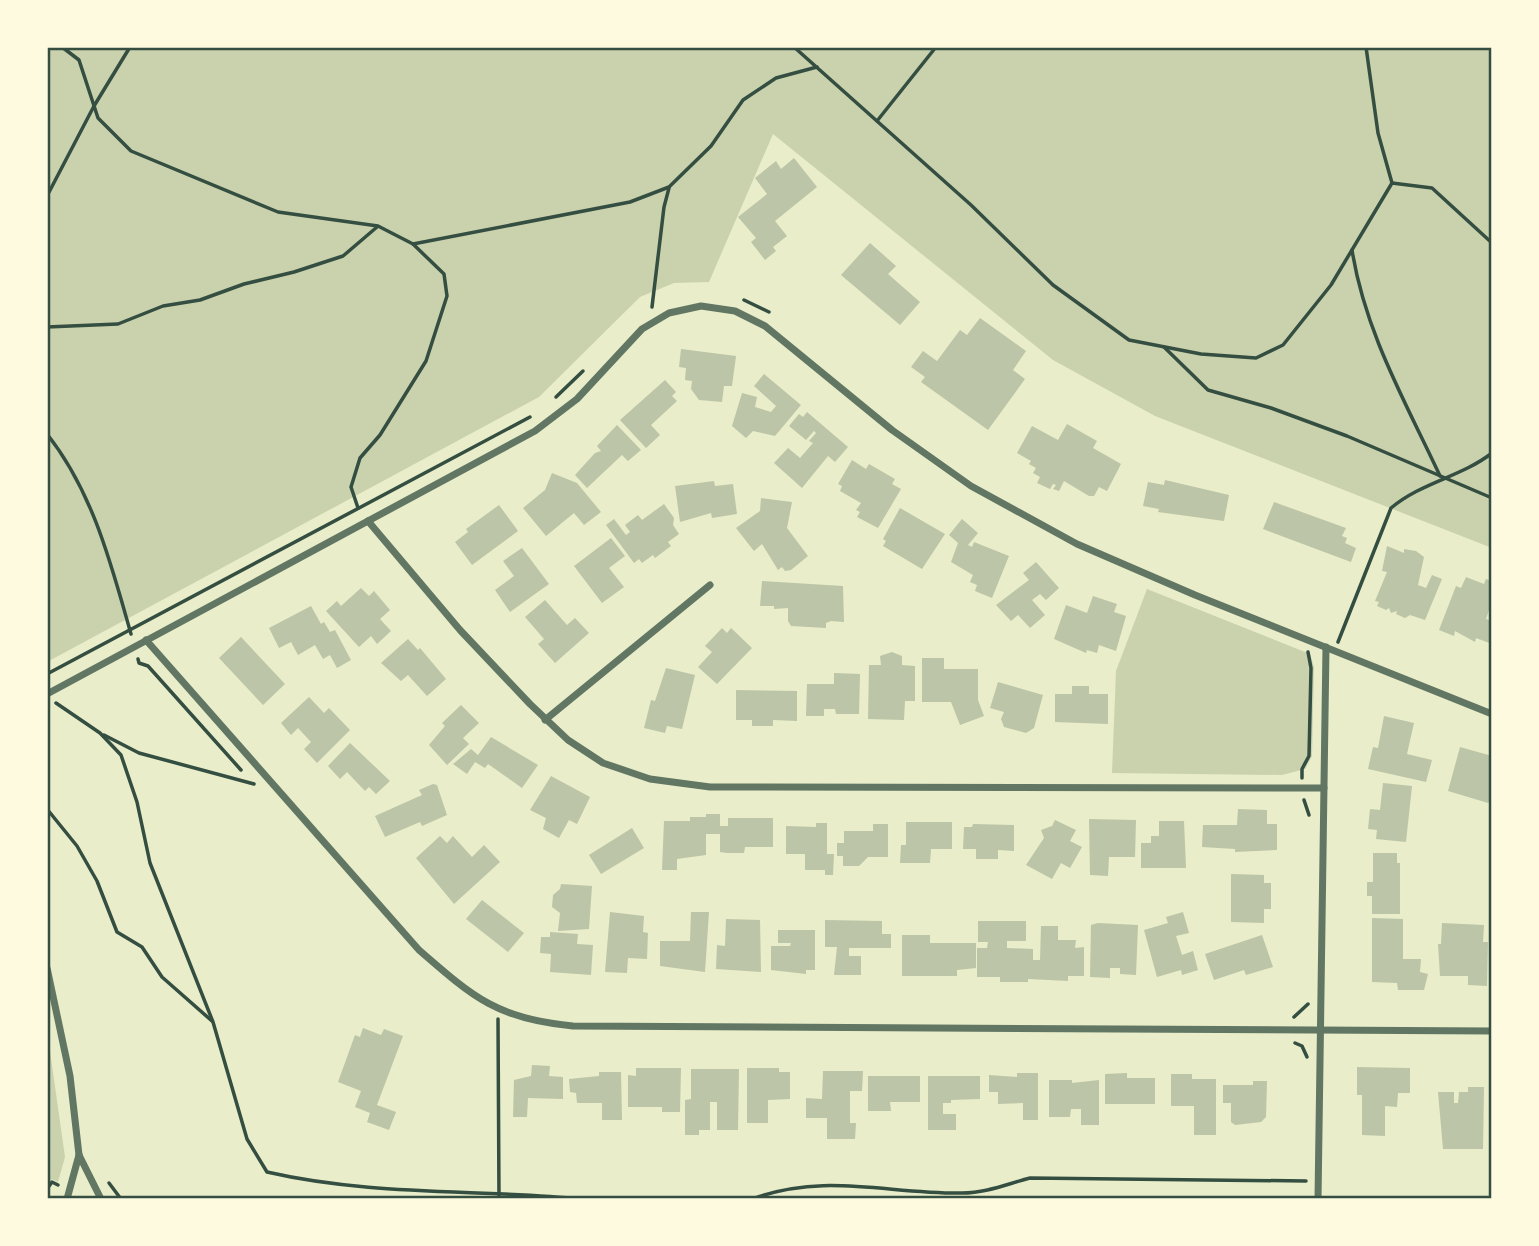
<svg xmlns="http://www.w3.org/2000/svg" width="1539" height="1246" viewBox="0 0 1539 1246" font-family="'Sofia Sans Condensed',sans-serif">
  <style>
    .green { fill: #cad2ad }
    .building { fill: #bcc5a7 }
    .lines { fill: none; stroke-linecap: round; stroke-linejoin: round }
    .path { stroke: #344e41; stroke-width: 3.5 }
    .minor { stroke: #617663; stroke-width: 7 }
    .neatline { fill: none; stroke: #344e41; stroke-width: 2.5 }
  </style>
  <rect width="100%" height="100%" fill="#e9edc9"/>
  <g class="green">
    <polygon points="47,47 1492,47 1492,548 1155,416 1053,360 773,134 709,282 674,283 640,297 539,397 47,662"/>
    <polygon points="1147,589 1310,654 1314,667 1312,756 1305,769 1282,775 1112,773 1116,671"/>
    <polygon points="47,1030 65,1157 58,1182 52,1179 47,1185"/>
  </g>
  <g class="building">
    <polygon points="794,158 817,187 775,221 787,236 773,247 776,251 765,260 751,242 756,238 738,217 767,194 755,178 776,161 781,169"/>
    <polygon points="870,243 896,266 888,274 920,302 900,325 841,275"/>
    <polygon points="980,318 1026,351 1013,370 1025,379 988,430 921,382 925,377 911,367 923,351 937,361 960,330 967,335"/>
    <polygon points="681,349 736,356 732,386 724,386 722,402 699,400 691,389 692,381 685,380 686,368 679,367"/>
    <polygon points="764,374 801,405 775,436 753,431 746,438 732,426 742,393 757,397 755,407 771,412 776,406 754,386"/>
    <polygon points="665,380 676,392 672,396 677,401 651,425 660,435 646,448 620,420"/>
    <polygon points="807,412 848,447 835,462 828,456 802,488 774,463 788,448 800,458 813,443 809,441 816,433 814,431 806,440 789,426 799,414 803,417"/>
    <polygon points="1067,424 1097,441 1093,448 1121,464 1107,491 1099,487 1094,496 1089,496 1064,481 1059,491 1053,489 1056,485 1053,484 1050,489 1037,483 1040,477 1033,473 1036,468 1029,464 1031,461 1017,453 1032,426 1058,440"/>
    <polygon points="617,425 641,450 628,461 622,455 587,488 575,475 595,453 601,451 597,446"/>
    <polygon points="852,460 866,469 869,464 895,479 892,484 901,489 878,528 857,517 860,512 856,510 861,503 840,491 842,486 838,484"/>
    <polygon points="552,473 577,483 601,512 584,525 574,513 546,536 523,508 545,490"/>
    <polygon points="1165,480 1229,495 1224,521 1158,512 1159,509 1143,506 1148,482 1164,485"/>
    <polygon points="714,481 715,486 733,484 737,514 712,518 711,513 680,522 675,486"/>
    <polygon points="761,498 792,502 787,528 808,556 791,570 785,571 782,567 778,570 762,544 754,551 736,528 760,511"/>
    <polygon points="1274,502 1346,528 1342,536 1347,538 1345,543 1356,548 1351,562 1263,529"/>
    <polygon points="664,504 674,518 673,525 679,534 668,542 671,546 655,558 653,555 642,563 639,559 634,563 606,525 614,519 626,535 630,532 625,525 638,515 642,520"/>
    <polygon points="499,505 518,531 472,565 455,542 468,532 466,529"/>
    <polygon points="900,508 945,534 922,569 883,546 886,541 883,539"/>
    <polygon points="962,519 978,533 968,545 972,547 974,542 1009,556 992,598 975,591 977,585 970,582 973,575 951,562 958,543 949,535"/>
    <polygon points="611,538 625,556 609,568 624,587 602,603 574,566"/>
    <polygon points="1387,546 1404,553 1404,549 1416,551 1424,557 1418,585 1426,588 1432,575 1442,579 1425,620 1410,615 1405,618 1396,614 1397,611 1391,613 1389,608 1386,610 1377,606 1379,602 1375,601 1387,572 1382,571"/>
    <polygon points="522,548 549,584 510,612 495,590 514,576 503,561"/>
    <polygon points="1036,562 1059,588 1046,600 1040,594 1032,600 1045,615 1030,628 1018,615 1011,621 996,605 1029,580 1023,573"/>
    <polygon points="1466,577 1484,584 1486,579 1492,581 1492,611 1489,610 1486,619 1492,621 1492,644 1476,638 1475,642 1455,631 1454,636 1439,630 1456,586 1461,588"/>
    <polygon points="762,581 843,586 844,622 831,621 826,623 826,628 791,626 788,621 788,608 774,609 774,606 760,606"/>
    <polygon points="361,588 369,596 374,591 390,610 380,619 391,631 377,644 371,636 359,647 326,611 337,601 341,606"/>
    <polygon points="1093,596 1117,604 1114,612 1126,616 1116,651 1099,645 1097,653 1087,650 1086,653 1054,639 1066,605 1087,613"/>
    <polygon points="545,600 567,625 575,618 589,633 555,663 538,644 544,639 525,617"/>
    <polygon points="311,606 321,624 324,622 330,632 335,630 351,660 337,668 330,655 323,659 315,645 298,655 291,642 279,648 269,628"/>
    <polygon points="722,628 727,633 731,628 752,648 717,684 698,667 712,652 705,646"/>
    <polygon points="241,637 285,684 263,705 219,658"/>
    <polygon points="408,639 418,650 420,648 446,679 427,696 408,675 401,681 381,663"/>
    <polygon points="892,652 902,656 902,665 915,666 915,701 905,701 904,720 868,719 869,665 881,665 880,656"/>
    <polygon points="922,658 944,658 944,669 978,669 978,700 984,716 960,725 951,702 922,702"/>
    <polygon points="666,668 695,675 682,729 667,726 665,733 644,728 651,700 655,701"/>
    <polygon points="834,673 860,674 859,714 836,714 835,709 824,709 824,716 806,716 807,684 834,684"/>
    <polygon points="998,682 1043,695 1034,728 1026,733 1004,727 1001,719 1004,712 990,708"/>
    <polygon points="1072,686 1089,686 1089,694 1108,694 1108,724 1055,722 1055,694 1072,694"/>
    <polygon points="736,690 797,691 797,721 773,720 773,726 752,726 752,720 736,720"/>
    <polygon points="309,697 324,713 329,708 350,730 317,763 304,749 311,742 298,728 291,735 281,723"/>
    <polygon points="461,705 479,723 463,738 469,744 447,765 429,745 445,726 442,723"/>
    <polygon points="1384,716 1414,723 1407,754 1432,760 1426,782 1368,769 1373,747 1378,748"/>
    <polygon points="491,737 538,765 522,788 488,764 485,768 475,762 467,774 453,764 471,749 478,755"/>
    <polygon points="350,743 390,781 376,794 369,787 365,791 347,772 340,779 328,766"/>
    <polygon points="1460,747 1492,756 1492,799 1488,803 1448,791"/>
    <polygon points="551,776 590,797 577,824 569,820 559,838 543,829 546,818 530,810"/>
    <polygon points="1383,783 1412,786 1406,842 1376,839 1377,830 1368,829 1370,809 1380,810"/>
    <polygon points="433,784 437,785 447,815 422,826 420,822 385,837 375,816 422,795 419,790"/>
    <polygon points="1238,809 1267,810 1267,824 1277,824 1277,850 1235,852 1235,849 1202,847 1203,825 1237,825"/>
    <polygon points="706,814 720,814 720,826 728,826 728,818 773,818 773,847 745,847 744,853 727,853 720,852 720,834 706,834 706,855 677,859 677,870 662,870 664,821 690,821 690,817 706,817"/>
    <polygon points="1089,819 1136,820 1135,857 1109,857 1108,876 1090,875"/>
    <polygon points="1055,820 1076,830 1070,841 1082,847 1070,868 1061,863 1052,879 1026,865 1044,838 1041,830 1052,826"/>
    <polygon points="1159,821 1184,821 1186,868 1141,868 1141,843 1151,843 1151,836 1159,836"/>
    <polygon points="906,822 952,822 952,849 931,849 930,863 900,863 901,845 906,845"/>
    <polygon points="816,823 827,823 827,854 834,854 833,875 825,875 825,870 805,870 805,854 786,854 786,826 816,827"/>
    <polygon points="873,824 888,824 888,857 868,857 859,866 843,866 843,856 837,856 837,843 844,843 844,831 873,831"/>
    <polygon points="973,824 1014,825 1014,851 998,850 998,859 976,859 976,849 963,849 964,827 972,827"/>
    <polygon points="632,828 644,848 601,874 589,855"/>
    <polygon points="440,836 447,843 453,836 472,857 484,845 500,862 454,904 416,858"/>
    <polygon points="1373,853 1397,853 1397,863 1400,863 1400,914 1372,914 1372,896 1367,896 1367,882 1373,882"/>
    <polygon points="1231,874 1264,875 1264,883 1271,883 1271,909 1264,909 1264,923 1231,922"/>
    <polygon points="561,884 592,886 589,929 558,931 560,913 552,907 553,895 560,889"/>
    <polygon points="482,900 524,933 508,952 466,919"/>
    <polygon points="610,912 644,916 643,932 648,933 647,959 628,958 627,973 605,972"/>
    <polygon points="691,912 709,912 705,972 660,966 660,941 690,941"/>
    <polygon points="1183,912 1189,933 1176,936 1182,955 1193,951 1198,970 1182,975 1181,970 1157,977 1144,930 1168,923 1166,917"/>
    <polygon points="1372,918 1403,919 1403,959 1421,959 1420,972 1428,974 1424,990 1398,990 1397,983 1372,982"/>
    <polygon points="726,919 760,920 761,972 716,969 717,945 725,946"/>
    <polygon points="825,920 882,921 882,934 891,934 891,948 849,948 849,956 861,956 861,975 834,975 837,947 825,947"/>
    <polygon points="978,921 1026,921 1026,941 1007,941 1007,948 1033,949 1033,960 1040,960 1041,926 1058,926 1058,940 1076,940 1075,948 1084,947 1084,976 1068,976 1068,981 1028,979 1028,982 1000,982 1000,977 977,977 977,948 987,948 988,942 978,942"/>
    <polygon points="1098,923 1138,925 1136,975 1120,974 1120,968 1110,968 1110,978 1090,977 1091,925"/>
    <polygon points="1442,923 1484,925 1483,942 1488,942 1487,986 1468,985 1468,976 1440,976 1438,944 1441,944"/>
    <polygon points="778,930 815,930 815,970 806,970 806,974 771,970 771,946 790,946 791,943 778,943"/>
    <polygon points="550,932 578,934 577,944 593,945 591,975 550,972 551,954 540,953 541,937 550,937"/>
    <polygon points="902,935 930,935 930,943 976,943 976,968 957,970 957,976 902,976"/>
    <polygon points="1262,935 1273,967 1246,975 1244,970 1214,980 1205,954"/>
    <polygon points="363,1028 381,1035 384,1029 403,1036 377,1105 396,1112 389,1130 367,1122 370,1113 355,1107 361,1091 338,1082 355,1035 360,1037"/>
    <polygon points="532,1065 550,1066 549,1076 563,1077 563,1099 528,1098 527,1117 513,1117 514,1080 531,1076"/>
    <polygon points="1357,1067 1410,1068 1410,1093 1398,1093 1397,1107 1385,1106 1385,1136 1362,1135 1362,1095 1357,1095"/>
    <polygon points="636,1068 681,1068 680,1112 662,1112 662,1107 628,1107 628,1075 636,1076"/>
    <polygon points="747,1068 779,1068 779,1072 790,1072 790,1099 768,1100 768,1123 747,1123"/>
    <polygon points="691,1069 739,1069 738,1130 717,1130 717,1102 710,1102 710,1130 699,1130 699,1135 685,1135 685,1100 691,1099"/>
    <polygon points="823,1071 863,1071 862,1091 850,1091 850,1123 856,1123 855,1139 827,1139 827,1118 806,1118 806,1098 822,1099"/>
    <polygon points="599,1072 621,1072 622,1120 602,1120 602,1103 577,1103 576,1093 570,1092 569,1079 599,1076"/>
    <polygon points="1017,1073 1038,1073 1038,1120 1023,1120 1023,1103 998,1104 998,1092 989,1092 989,1075 1017,1077"/>
    <polygon points="1127,1073 1127,1078 1155,1078 1155,1104 1105,1104 1105,1074"/>
    <polygon points="1171,1074 1192,1074 1192,1079 1216,1079 1216,1135 1194,1135 1194,1106 1171,1106"/>
    <polygon points="868,1076 920,1076 920,1102 890,1102 891,1111 868,1111"/>
    <polygon points="928,1076 980,1076 980,1099 951,1100 951,1103 943,1103 943,1114 956,1114 956,1130 928,1130"/>
    <polygon points="1049,1080 1072,1080 1072,1083 1099,1080 1099,1125 1081,1125 1081,1109 1071,1109 1070,1117 1049,1117"/>
    <polygon points="1253,1081 1267,1081 1266,1117 1261,1122 1235,1125 1231,1122 1231,1103 1223,1103 1223,1085 1253,1085"/>
    <polygon points="1468,1087 1484,1087 1483,1149 1443,1149 1438,1092 1454,1092 1454,1103 1458,1103 1459,1092 1468,1092"/>
  </g>
  <g class="lines">
    <g class="path">
      <polyline points="62,47 79,60 98,118 131,151 278,212 378,226 413,244 444,274 447,296 426,361 380,435 360,458 351,487 358,508"/>
      <polyline points="794,47 971,205 1053,285 1129,340 1201,354 1256,358 1283,345 1331,285 1392,183 1432,188 1492,243"/>
      <polyline points="1366,47 1378,133 1392,183"/>
      <polyline points="877,121 936,47"/>
      <polyline points="47,196 94,106 130,47"/>
      <polyline points="413,244 630,202 669,187 711,146 743,100 776,78 817,67"/>
      <path d="M 1352,250 C 1365,332 1405,401 1440,476"/>
      <polyline points="744,300 769,312"/>
      <polyline points="652,307 664,207 669,188"/>
      <polyline points="47,327 118,324 163,306 200,300 244,284 294,272 343,256 377,227"/>
      <polyline points="1164,347 1208,390 1271,408 1347,436 1492,498"/>
      <polyline points="556,397 583,371"/>
      <path d="M 47,434 C 93,492 111,564 131,634"/>
      <path d="M 1338,642 L 1391,508 C 1422,482 1461,477 1492,453"/>
      <polyline points="138,659 139,663 148,666 241,770"/>
      <polyline points="47,674 530,417"/>
      <path d="M 56,703 L 100,733 L 121,755 L 137,802 L 150,863 L 213,1022 L 247,1139 L 267,1172 C 371,1196 477,1189 582,1199"/>
      <polyline points="104,735 139,753 254,784"/>
      <polyline points="1302,778 1302,769 1309,756 1311,668 1308,652"/>
      <polyline points="1304,800 1309,815"/>
      <polyline points="47,809 77,846 97,881 117,932 142,947 162,977 212,1021"/>
      <polyline points="1294,1017 1308,1004"/>
      <polyline points="498,1019 499,1199"/>
      <polyline points="1295,1043 1302,1046 1307,1057"/>
      <polyline points="109,1183 121,1199"/>
      <polyline points="47,1189 52,1182 58,1185"/>
      <path d="M 752,1199 C 825,1172 887,1194 962,1193 C 986,1193 1007,1184 1030,1178 L 1306,1181"/>
    </g>
    <g class="minor">
      <polyline points="368,521 460,630 530,704 568,740 603,763 650,779 710,787 1324,788"/>
      <path d="M 146,640 L 419,950 C 474,998 498,1019 573,1026 L 1492,1031"/>
      <polyline points="47,694 535,431 577,399 642,329 669,313 701,306 735,311 765,326 892,430 971,486 1077,544 1195,595 1492,714"/>
      <polyline points="545,720 710,585"/>
      <polyline points="47,968 70,1076 79,1155 101,1199"/>
      <polyline points="67,1199 79,1155"/>
      <polyline points="1318,1199 1326,647"/>
    </g>
  </g>
  <rect width="1539" height="1246" fill="none" stroke="#fefae0" stroke-width="98"/>
  <rect x="49" y="49" width="1441" height="1148" class="neatline"/>
</svg>
